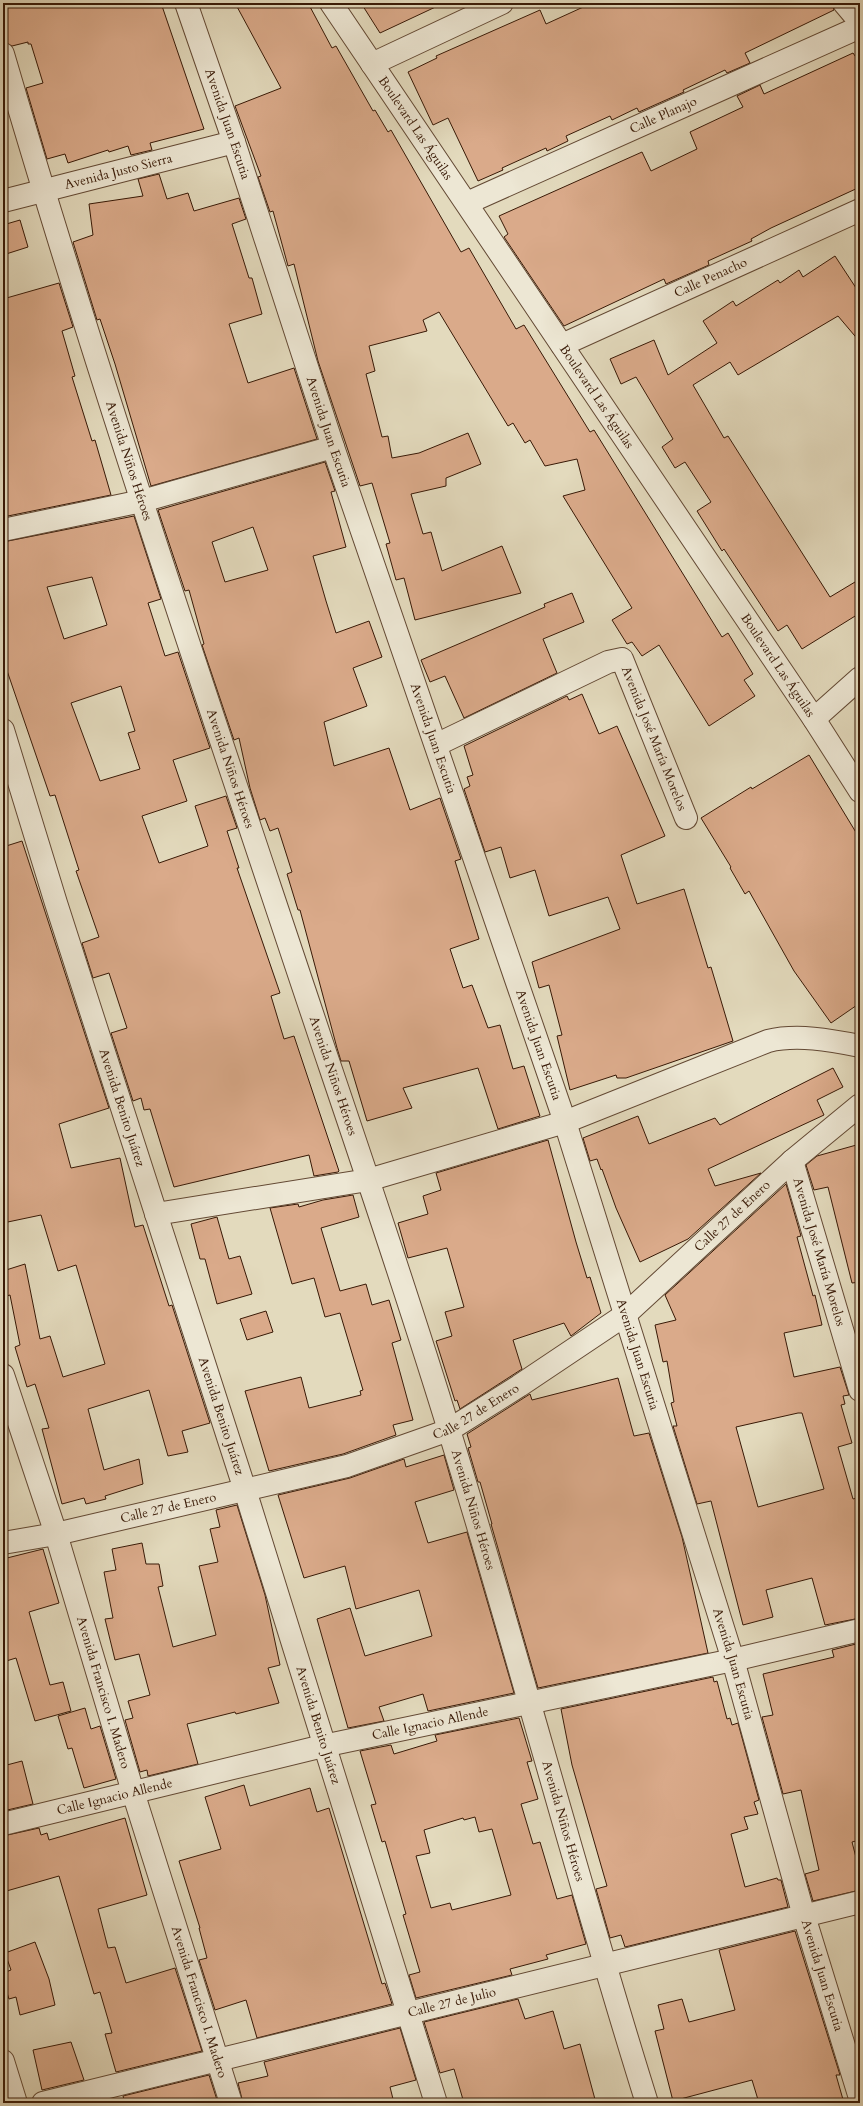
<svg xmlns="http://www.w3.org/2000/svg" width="863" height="2106" viewBox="0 0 863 2106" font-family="Cardo,serif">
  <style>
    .building { fill: #daaa8a; stroke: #381906; fill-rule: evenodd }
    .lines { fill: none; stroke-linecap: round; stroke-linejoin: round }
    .minor-casing { stroke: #634934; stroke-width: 24 }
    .minor { stroke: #ede7d4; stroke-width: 22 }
    .labels { text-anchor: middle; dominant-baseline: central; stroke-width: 3.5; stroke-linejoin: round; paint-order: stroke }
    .street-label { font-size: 13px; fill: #381906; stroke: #ede7d4 }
  </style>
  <rect width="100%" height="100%" fill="#e3dabd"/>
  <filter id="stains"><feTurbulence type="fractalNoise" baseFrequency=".005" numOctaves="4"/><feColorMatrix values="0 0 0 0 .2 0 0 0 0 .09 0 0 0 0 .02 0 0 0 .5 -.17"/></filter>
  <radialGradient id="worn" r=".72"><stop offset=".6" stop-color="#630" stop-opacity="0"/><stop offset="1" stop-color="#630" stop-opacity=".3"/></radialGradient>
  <g class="building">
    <polygon points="18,3 161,3 204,129 150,143 152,150 131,155 128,146 109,152 108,150 68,163 65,154 47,159 26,88 43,83 31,44 28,44 28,42 12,46 3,42 3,7"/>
    <polygon points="235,3 308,3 332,48 336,46 373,111 375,110 388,132 391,130 461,252 469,248 516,329 524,325 590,432 594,430 722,637 728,633 753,674 744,680 755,696 709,726 659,645 642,656 632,642 627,644 612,620 632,608 563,496 585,490 577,459 545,466 530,440 525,443 513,423 508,426 439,312 423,320 427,331 369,346 375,371 366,374 382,437 388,436 392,458 419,453 468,433 481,464 446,478 446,486 411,494 423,534 431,532 442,571 502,546 521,593 415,620 404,578 396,580 386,544 390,543 372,483 360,486 318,361 294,264 288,266 273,211 270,212 258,177 261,176 235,106 281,88"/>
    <polygon points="361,3 444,3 380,33"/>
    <polygon points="592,3 832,3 834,10 745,53 750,63 727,73 725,70 683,90 684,92 639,112 637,108 612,120 610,116 566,136 568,141 547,151 546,148 502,168 503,170 478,181 448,118 433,125 408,72 437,58 436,56 540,10 546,24"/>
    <polygon points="853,53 860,63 860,187 771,228 751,239 752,241 708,261 709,265 666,284 664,279 564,326 504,237 508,234 499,216 642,152 651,171 697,149 690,132 743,107 737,96 760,85 764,94"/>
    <polygon points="159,174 167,199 188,193 194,211 239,198 246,219 232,224 249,278 252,278 262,314 229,324 248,383 294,368 317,439 151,486 115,364 100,319 97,320 73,242 93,235 89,204 143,196 138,179"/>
    <polygon points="20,220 28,247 3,255 3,225"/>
    <polygon points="835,256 860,294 860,342 838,316 738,375 730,362 693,385 724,438 728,436 740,455 830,597 860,579 860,613 802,649 787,625 778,631 724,549 722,551 697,511 711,502 685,462 675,468 662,447 673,439 636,377 621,384 610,359 654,340 668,375 717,343 703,321 733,301 736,306 778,280 780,283 799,270 803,277"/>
    <polygon points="59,283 73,327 62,331 75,376 72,377 92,441 95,440 111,495 3,517 3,299"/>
    <path d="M 325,462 L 335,491 L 331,492 L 346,547 L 313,556 L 326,601 L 336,633 L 369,621 L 382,657 L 353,668 L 367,706 L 324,722 L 334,766 L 389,748 L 410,810 L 440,798 L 461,859 L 455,861 L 479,939 L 450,949 L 463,988 L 472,985 L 488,1028 L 500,1025 L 513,1069 L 524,1066 L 540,1116 L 498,1129 L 478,1068 L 403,1088 L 412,1108 L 367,1121 L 349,1061 L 341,1061 L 337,1048 L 300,910 L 298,910 L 287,874 L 292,872 L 278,828 L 270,831 L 265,818 L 260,820 L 250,788 L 239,738 L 234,740 L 202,645 L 204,644 L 189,590 L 185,591 L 158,510 ZM 253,527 L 268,570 L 225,582 L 212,542 Z"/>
    <path d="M 134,516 L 161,599 L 148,603 L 165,656 L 178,652 L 210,748 L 173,760 L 187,801 L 142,816 L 159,863 L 208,846 L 195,806 L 226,796 L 237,828 L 227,831 L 239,868 L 237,868 L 280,993 L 271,996 L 284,1039 L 294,1036 L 339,1171 L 338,1172 L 314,1176 L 309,1155 L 174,1187 L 150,1109 L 144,1110 L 141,1098 L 133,1101 L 111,1033 L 127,1028 L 109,973 L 93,978 L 82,943 L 99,937 L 76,871 L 79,870 L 55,795 L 50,796 L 3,659 L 3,542 ZM 92,577 L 107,625 L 64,639 L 47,587 ZM 121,686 L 135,731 L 128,733 L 140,769 L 100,781 L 71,703 Z"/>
    <polygon points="572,593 584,622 543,639 557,673 464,718 445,676 430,682 421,660 545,607 544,604"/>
    <polygon points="582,694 599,734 617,726 665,836 621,855 637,904 684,889 708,968 711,967 733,1041 626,1078 617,1078 616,1075 570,1090 557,1036 562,1035 549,985 539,988 532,962 620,929 608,897 549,916 535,870 510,878 501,847 485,852 464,789 470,786 467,777 473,775 464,746 567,696 569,700"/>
    <polygon points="809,755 860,839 860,1003 831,1023 794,971 749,891 745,894 730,868 731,867 701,818 751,787 752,789"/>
    <polygon points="22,841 109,1108 59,1124 71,1168 120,1158 135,1227 143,1225 169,1306 172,1305 210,1423 182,1431 188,1452 168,1456 149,1390 88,1409 104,1470 139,1459 143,1484 105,1496 106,1499 86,1504 84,1498 62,1504 42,1429 49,1428 35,1384 27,1387 15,1347 20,1345 10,1295 3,1297 3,1271 25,1264 40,1339 50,1336 63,1377 105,1364 76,1265 58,1271 41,1215 3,1223 3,847"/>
    <polygon points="833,1068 843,1087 817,1100 824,1115 708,1169 715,1186 761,1173 688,1239 640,1262 616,1208 602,1169 601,1170 597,1159 590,1161 583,1138 638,1116 649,1144 715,1118 720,1125"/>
    <polygon points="548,1140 576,1242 587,1278 590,1277 601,1313 571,1336 564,1323 513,1340 522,1369 460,1409 457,1400 455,1401 436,1341 452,1336 445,1312 464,1307 447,1248 408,1258 398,1223 428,1214 423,1196 441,1190 436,1173"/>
    <polygon points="860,1144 860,1282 852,1283 828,1187 814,1190 806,1165 817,1156"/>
    <path d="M 786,1184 L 801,1236 L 797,1237 L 813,1296 L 815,1295 L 822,1325 L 784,1333 L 794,1377 L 840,1367 L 849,1395 L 843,1396 L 845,1404 L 841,1405 L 852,1443 L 838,1447 L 853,1499 L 860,1497 L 860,1618 L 825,1625 L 812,1578 L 766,1590 L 773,1617 L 743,1625 L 711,1501 L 697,1504 L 673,1426 L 677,1426 L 671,1403 L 674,1402 L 667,1361 L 663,1362 L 655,1325 L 676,1320 L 665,1295 ZM 798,1413 L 802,1413 L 824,1489 L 758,1507 L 736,1427 Z"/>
    <polygon points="353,1195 359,1217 321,1228 340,1291 366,1284 372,1305 389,1300 401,1340 392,1343 413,1420 393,1425 396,1435 343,1454 269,1471 245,1391 301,1377 309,1408 361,1395 360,1391 363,1390 340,1313 325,1317 314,1278 292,1284 270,1208 298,1204 299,1207 323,1200"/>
    <polygon points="217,1217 229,1259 240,1256 252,1294 217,1304 205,1259 200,1259 191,1224"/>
    <polygon points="266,1311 273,1332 247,1340 240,1319"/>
    <polygon points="618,1378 634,1436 649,1433 682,1537 708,1653 538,1688 491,1524 492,1524 480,1482 478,1482 468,1448 471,1447 467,1434 530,1394 532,1400"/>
    <polygon points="444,1455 454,1490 415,1502 428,1543 467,1532 514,1693 428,1711 423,1694 379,1707 384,1721 348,1728 317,1619 350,1608 365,1656 432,1636 419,1590 356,1609 345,1566 304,1578 278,1495 350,1478 404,1459 406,1467"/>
    <polygon points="237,1505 265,1595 280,1665 268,1668 279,1703 236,1714 235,1712 187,1724 198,1764 148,1776 147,1770 140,1772 125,1720 133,1718 128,1701 150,1695 139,1654 115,1660 105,1619 113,1618 104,1572 116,1570 112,1549 142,1543 146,1564 159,1564 163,1586 158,1587 173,1647 216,1635 199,1566 218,1562 210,1529 220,1527 216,1510"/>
    <polygon points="43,1549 59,1603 29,1612 50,1685 63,1682 71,1711 35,1721 16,1658 3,1662 3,1559"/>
    <polygon points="860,1643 860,1840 852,1842 860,1873 860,1890 813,1901 805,1874 819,1870 801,1790 783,1794 762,1717 773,1715 763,1674 834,1657 832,1650"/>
    <polygon points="713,1677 714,1682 717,1681 727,1719 730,1718 732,1725 738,1723 759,1800 754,1802 758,1814 744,1817 748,1829 731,1834 745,1887 777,1878 778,1880 781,1880 788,1907 625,1947 621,1935 610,1938 596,1889 607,1886 572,1765 561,1709"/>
    <polygon points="85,1708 91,1729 100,1726 116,1779 84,1788 72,1748 68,1749 58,1716"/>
    <path d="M 519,1718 L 532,1761 L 527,1762 L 538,1799 L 521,1804 L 533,1844 L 540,1842 L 557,1899 L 572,1895 L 586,1944 L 546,1955 L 548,1959 L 510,1969 L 512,1975 L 416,1998 L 409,1975 L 420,1972 L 403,1915 L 406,1914 L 385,1841 L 382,1842 L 371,1805 L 376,1804 L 360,1751 L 391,1745 L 394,1754 L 437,1741 L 435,1735 ZM 475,1817 L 479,1832 L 492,1829 L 511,1895 L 452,1910 L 450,1903 L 431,1908 L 416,1856 L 430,1853 L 424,1830 L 463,1818 L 464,1820 Z"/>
    <polygon points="22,1761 33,1804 3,1811 3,1766"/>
    <polygon points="244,1785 250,1806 310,1788 317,1812 329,1808 382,1984 385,1983 392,2004 257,2038 246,2000 215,2010 199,1960 207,1958 199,1928 200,1928 179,1861 221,1849 205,1797"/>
    <polygon points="125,1818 147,1895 98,1909 108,1948 115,1947 126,1983 175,1968 202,2051 116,2072 105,2034 112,2033 100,1992 94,1994 59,1876 3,1892 3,1836 39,1828 41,1835 47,1833 49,1840"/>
    <polygon points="795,1931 840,2075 836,2075 844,2103 759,2103 752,2080 673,2101 655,2031 664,2029 658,2005 682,1999 689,2022 735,2010 719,1950"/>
    <polygon points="35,1942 49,1979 55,2005 20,2015 16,1997 9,1999 3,1980 3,1973 11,1970 5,1953"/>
    <polygon points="518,1999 525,2019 553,2011 564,2049 580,2044 596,2103 464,2103 454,2069 440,2073 424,2022"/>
    <polygon points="400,2028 416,2080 390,2087 394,2103 243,2103 238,2083 268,2076 264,2062"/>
    <polygon points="71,2042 84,2080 42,2090 33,2050"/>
    <polygon points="209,2075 218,2103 125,2103 123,2096"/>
  </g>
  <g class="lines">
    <g class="minor-casing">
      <g id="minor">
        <path id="s1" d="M 186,3 L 234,142 L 333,447 L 565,1122 L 733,1660 L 804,1916 L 860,2098"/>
        <path id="s2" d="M 331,3 L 814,719 L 860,791"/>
        <polyline points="844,3 860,22"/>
        <path id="s3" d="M 3,54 C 100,386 212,713 321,1040 C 365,1170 409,1299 449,1430 C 518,1653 577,1880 647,2103"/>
        <polyline points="372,64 502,3"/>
        <path id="s4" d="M 3,201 L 234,142"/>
        <path id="s5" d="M 467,203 L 860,27"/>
        <path id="s6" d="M 562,345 L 860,210"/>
        <polyline points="3,530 142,501 333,447"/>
        <polyline points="814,719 860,678"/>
        <path id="s7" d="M 3,730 L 56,903 L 245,1490 L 436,2103"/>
        <path id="s8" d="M 436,745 L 608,662 L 622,659 L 686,818"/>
        <path id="s9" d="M 792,1161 L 860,1390"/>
        <path d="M 156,1214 L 368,1180 L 565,1122 L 768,1041 C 797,1034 830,1040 860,1046"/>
        <path id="s10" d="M 3,1375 L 56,1534 L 133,1792 L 231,2103"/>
        <path id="s11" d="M 3,1543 L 56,1534 L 347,1466 L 449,1430 L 519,1386 L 625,1315 L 792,1161 L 860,1105"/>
        <path id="s12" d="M 3,1824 L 323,1746 L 733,1660 L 860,1630"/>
        <polyline points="3,2061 16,2103"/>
        <path id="s13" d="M 43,2103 L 860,1902"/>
      </g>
    </g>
    <use href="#minor" class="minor"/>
  </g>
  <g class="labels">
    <g class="street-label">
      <text stroke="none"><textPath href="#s5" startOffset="215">Calle Planajo</textPath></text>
      <text stroke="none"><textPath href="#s1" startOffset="128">Avenida Juan Escutia</textPath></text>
      <text stroke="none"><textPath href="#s2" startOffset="151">Boulevard Las Águilas</textPath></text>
      <text stroke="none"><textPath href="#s4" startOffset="119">Avenida Justo Sierra</textPath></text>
      <text stroke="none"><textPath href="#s6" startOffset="163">Calle Penacho</textPath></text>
      <text stroke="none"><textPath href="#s2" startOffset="475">Boulevard Las Águilas</textPath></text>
      <text stroke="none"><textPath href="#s1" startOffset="452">Avenida Juan Escutia</textPath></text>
      <text stroke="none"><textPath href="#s3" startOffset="426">Avenida Niños Héroes</textPath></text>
      <text stroke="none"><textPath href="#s2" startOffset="799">Boulevard Las Águilas</textPath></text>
      <text stroke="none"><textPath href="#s1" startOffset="776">Avenida Juan Escutia</textPath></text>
      <text stroke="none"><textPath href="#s8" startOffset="291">Avenida José María Morelos</textPath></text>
      <text stroke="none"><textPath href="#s3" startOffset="750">Avenida Niños Héroes</textPath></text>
      <text stroke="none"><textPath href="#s1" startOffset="1100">Avenida Juan Escutia</textPath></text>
      <text stroke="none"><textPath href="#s3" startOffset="1074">Avenida Niños Héroes</textPath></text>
      <text stroke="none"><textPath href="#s7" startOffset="396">Avenida Benito Juárez</textPath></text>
      <text stroke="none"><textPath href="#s11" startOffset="817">Calle 27 de Enero</textPath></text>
      <text stroke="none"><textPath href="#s9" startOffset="95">Avenida José María Morelos</textPath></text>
      <text stroke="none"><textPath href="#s1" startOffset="1425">Avenida Juan Escutia</textPath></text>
      <text stroke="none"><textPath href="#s11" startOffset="493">Calle 27 de Enero</textPath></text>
      <text stroke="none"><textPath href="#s7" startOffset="720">Avenida Benito Juárez</textPath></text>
      <text stroke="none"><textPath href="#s11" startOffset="169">Calle 27 de Enero</textPath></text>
      <text stroke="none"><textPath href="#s3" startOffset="1530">Avenida Niños Héroes</textPath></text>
      <text stroke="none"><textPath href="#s1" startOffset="1749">Avenida Juan Escutia</textPath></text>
      <text stroke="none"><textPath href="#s10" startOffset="333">Avenida Francisco I. Madero</textPath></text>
      <text stroke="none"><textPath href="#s12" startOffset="439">Calle Ignacio Allende</textPath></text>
      <text stroke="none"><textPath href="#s7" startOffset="1044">Avenida Benito Juárez</textPath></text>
      <text stroke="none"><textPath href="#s12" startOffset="115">Calle Ignacio Allende</textPath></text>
      <text stroke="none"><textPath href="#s3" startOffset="1854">Avenida Niños Héroes</textPath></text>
      <text stroke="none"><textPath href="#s1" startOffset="2073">Avenida Juan Escutia</textPath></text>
      <text stroke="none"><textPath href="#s10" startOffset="657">Avenida Francisco I. Madero</textPath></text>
      <text stroke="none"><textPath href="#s13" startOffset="421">Calle 27 de Julio</textPath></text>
    </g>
  </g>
  <rect width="863" height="2106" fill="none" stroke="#e3dabd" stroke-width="16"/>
  <rect x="4" y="4" width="855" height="2098" fill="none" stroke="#381906" stroke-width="2"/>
  <rect x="8" y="8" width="847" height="2090" fill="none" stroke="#381906"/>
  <rect width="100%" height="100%" filter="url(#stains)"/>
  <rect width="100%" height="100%" fill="url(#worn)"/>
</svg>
